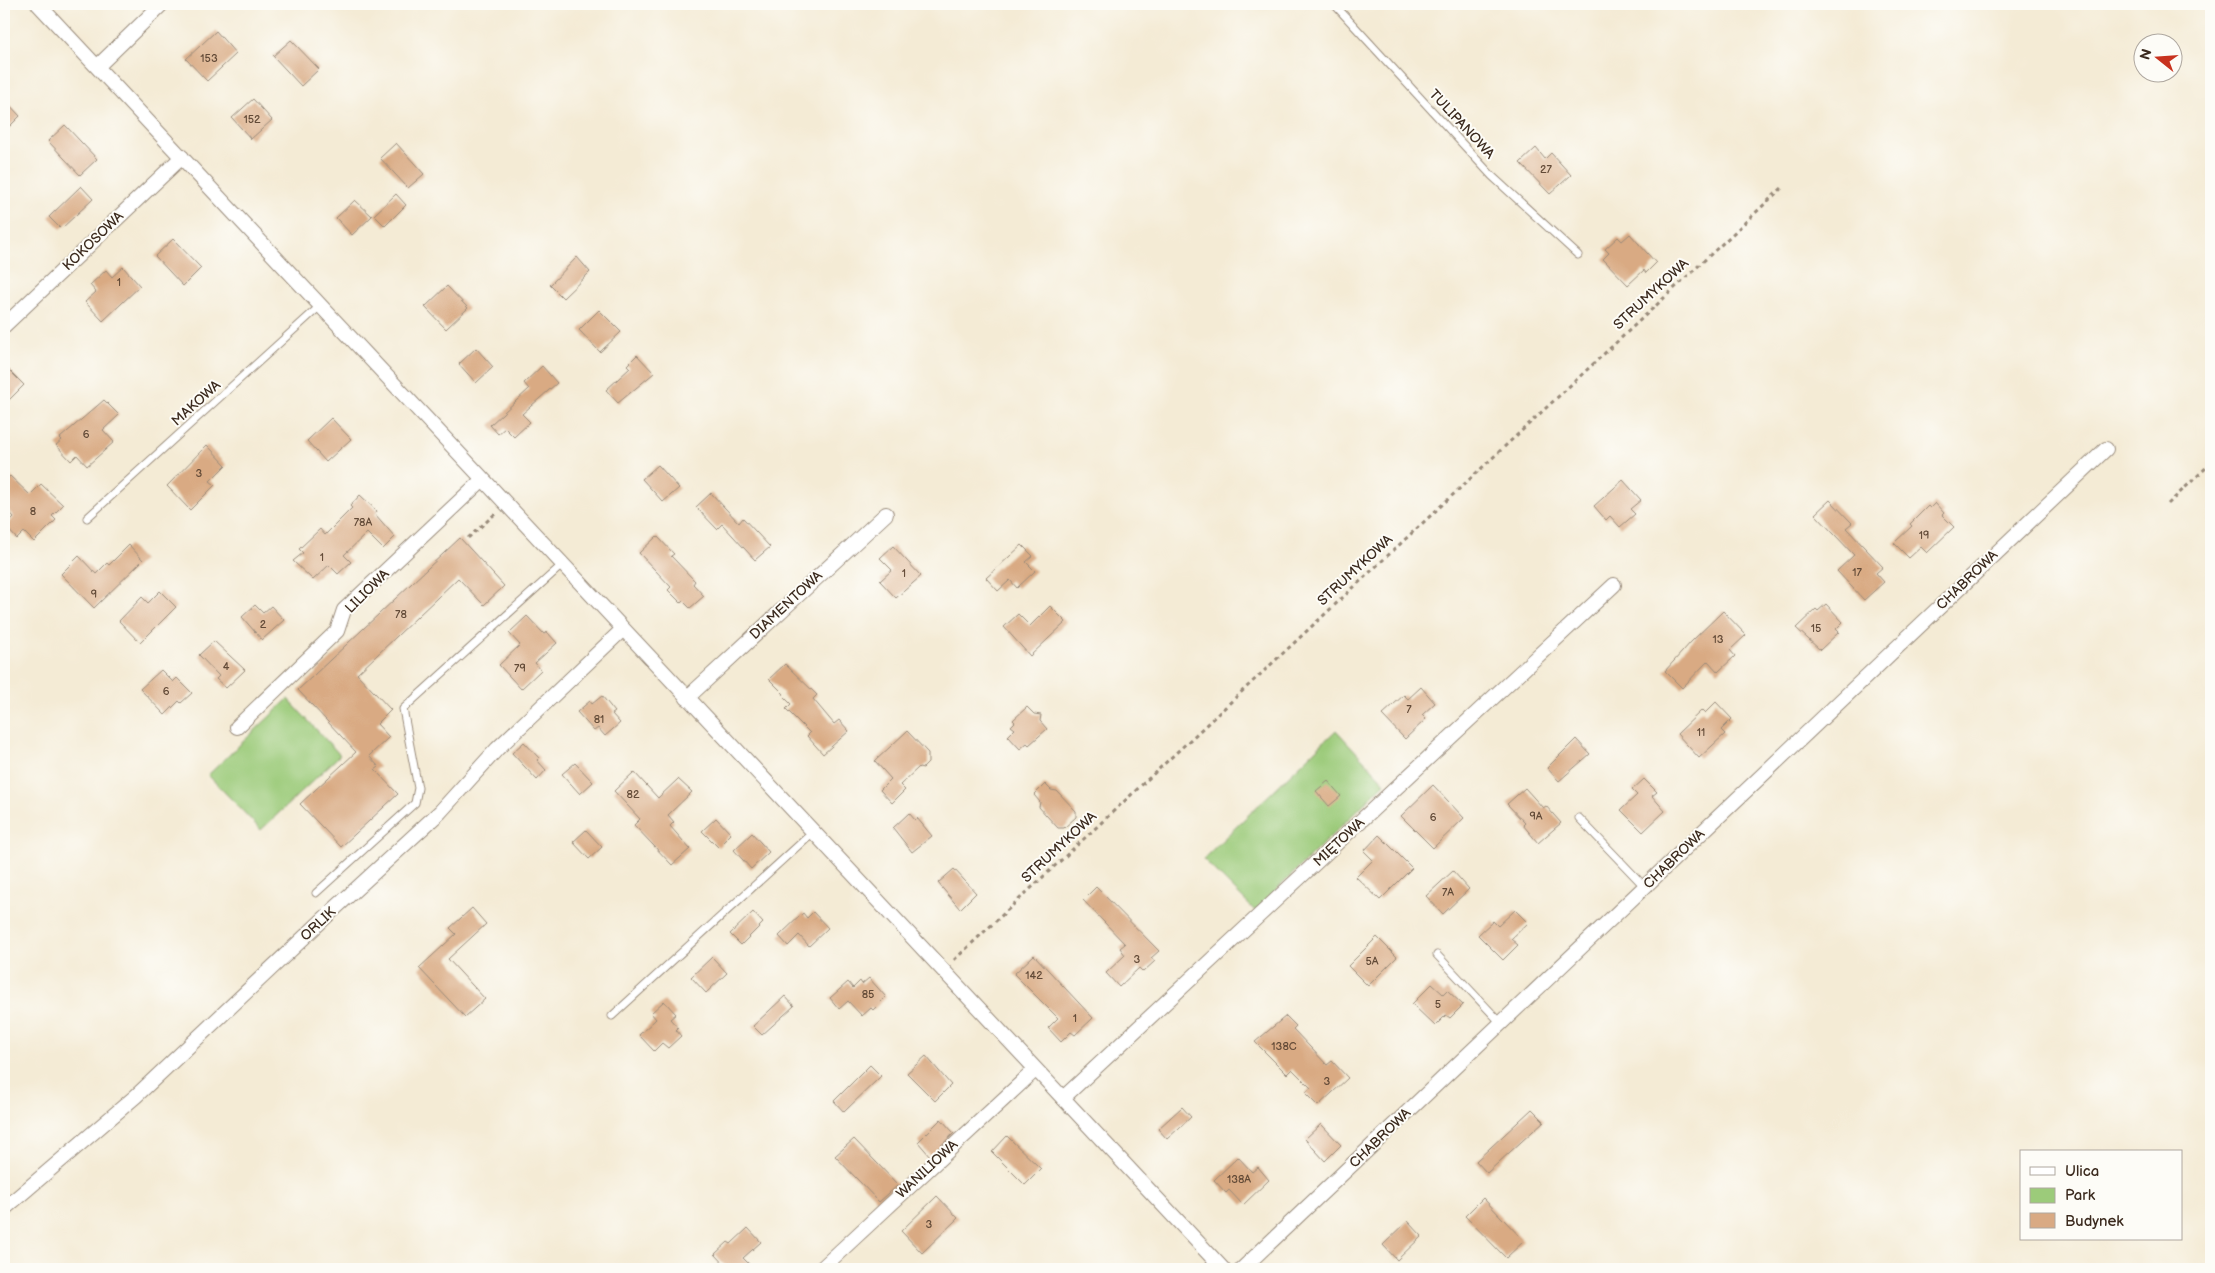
<svg xmlns="http://www.w3.org/2000/svg" width="2215" height="1273" viewBox="0 0 2215 1273" font-family="'Balsamiq Sans',sans-serif">
  <style>
    .green { fill: #9ccb7a; stroke: #6c7a4c }
    .building { fill: #d9aa83 }
    .lines { fill: none; stroke-linecap: round; stroke-linejoin: round }
    .lane-casing { stroke: #988a7a; stroke-width: 9 }
    .street-casing { stroke: #988a7a; stroke-width: 16 }
    .path { stroke: #988a7a; stroke-width: 3; stroke-dasharray: 4 4; stroke-linecap: butt }
    .lane { stroke: #fff; stroke-width: 7 }
    .street { stroke: #fff; stroke-width: 14 }
    .labels { text-anchor: middle; dominant-baseline: central; stroke-width: 4; stroke-linejoin: round; paint-order: stroke }
    .number-label { font-size: 11px; fill: #624a37 }
    .street-label { font-size: 14px; fill: #3b2a1e; stroke: #fdfcf7 }
  </style>
  <rect width="100%" height="100%" fill="#fdfcf7"/>
  <filter id="ink" filterUnits="userSpaceOnUse"><feTurbulence type="fractalNoise" baseFrequency=".02" numOctaves="2"/><feDisplacementMap in="SourceGraphic" scale="10" xChannelSelector="R" yChannelSelector="G"/><feConvolveMatrix kernelMatrix="1 2 1 2 8 2 1 2 1" color-interpolation-filters="sRGB"/></filter>
  <filter id="wash" filterUnits="userSpaceOnUse"><feTurbulence type="fractalNoise" baseFrequency=".0096" numOctaves="4" result="noise"/><feDisplacementMap in="SourceGraphic" scale="20" xChannelSelector="R" yChannelSelector="G"/><feGaussianBlur stdDeviation="1.12" result="paint"/><feColorMatrix in="noise" values="0 0 0 0 0 0 0 0 0 0 0 0 0 0 0 0 0 1.4 0 .05"/><feComposite in="paint" operator="in"/></filter>
  <g filter="url(#wash)">
    <rect width="100%" height="100%" fill="#f4ebd5"/>
    <g class="green">
      <polygon points="288,699 340,755 261,830 208,775"/>
      <polygon points="1336,730 1385,783 1255,911 1203,859"/>
    </g>
    <g id="blocks">
      <g class="building">
        <polygon points="216,31 236,54 207,81 186,59"/>
        <polygon points="291,40 319,69 301,86 273,56"/>
        <polygon points="4,99 20,116 4,132"/>
        <polygon points="253,99 272,120 251,139 232,118"/>
        <polygon points="65,125 97,159 80,175 48,141"/>
        <polygon points="396,143 424,174 408,188 380,158"/>
        <polygon points="1536,148 1545,159 1551,153 1571,175 1550,194 1520,163"/>
        <polygon points="81,186 93,199 61,229 49,217"/>
        <polygon points="396,194 406,205 385,226 374,215"/>
        <polygon points="355,200 372,216 352,235 336,218"/>
        <polygon points="1630,234 1656,263 1646,273 1644,270 1628,285 1603,259 1609,253 1605,249 1618,237 1622,241"/>
        <polygon points="173,239 201,268 183,286 155,256"/>
        <polygon points="577,257 590,272 563,298 550,285"/>
        <polygon points="123,267 140,286 103,321 85,302 96,292 90,285 106,270 112,277"/>
        <polygon points="447,286 468,308 446,329 425,307"/>
        <polygon points="599,310 621,332 600,352 579,330"/>
        <polygon points="476,348 493,367 476,383 459,364"/>
        <polygon points="637,355 654,373 618,403 606,390 630,368 627,365"/>
        <polygon points="4,365 24,385 4,405"/>
        <polygon points="542,366 557,383 522,414 530,422 514,437 505,428 498,434 490,425 529,389 524,383"/>
        <polygon points="104,400 119,415 103,430 114,442 87,466 77,455 71,461 56,445 62,440 60,438"/>
        <polygon points="331,418 351,439 326,462 307,441"/>
        <polygon points="207,445 226,465 210,481 215,485 190,510 167,486"/>
        <polygon points="658,465 679,488 663,502 642,479"/>
        <polygon points="10,476 30,495 41,484 63,505 52,516 56,520 34,542 24,532 17,539 5,526 14,517 4,506 4,482"/>
        <polygon points="1623,480 1641,500 1630,509 1635,514 1620,527 1610,516 1606,520 1594,506"/>
        <polygon points="711,493 739,523 743,518 770,547 755,560 722,524 717,529 696,507"/>
        <polygon points="360,495 377,511 375,514 395,537 383,549 367,533 344,555 351,562 338,574 329,565 313,580 293,561 303,553 299,549 320,529 325,535 352,508 350,506"/>
        <polygon points="1830,500 1852,523 1846,528 1883,567 1876,573 1884,582 1864,600 1837,571 1854,555 1815,514"/>
        <polygon points="1935,503 1944,513 1942,515 1954,527 1927,553 1921,547 1909,558 1894,543 1912,526 1910,524 1928,506 1930,508"/>
        <polygon points="657,536 674,554 671,556 695,581 693,584 704,596 690,608 683,601 681,603 668,590 671,587 639,553"/>
        <polygon points="460,538 504,586 484,605 458,578 357,674 391,710 377,724 389,737 369,756 379,767 375,770 398,794 341,847 300,804 356,752 298,690"/>
        <polygon points="129,545 143,560 94,608 61,574 79,556 96,574 107,563 109,565"/>
        <polygon points="1022,545 1033,556 1026,562 1035,571 1017,588 1010,580 998,591 986,578"/>
        <polygon points="893,546 921,576 896,598 880,581 892,570 880,558"/>
        <polygon points="160,591 176,607 140,643 119,621 142,597 148,603"/>
        <polygon points="1826,604 1843,622 1836,629 1839,632 1820,650 1796,628 1816,609 1818,611"/>
        <polygon points="255,605 263,613 271,606 284,620 262,640 242,617"/>
        <polygon points="1050,606 1066,622 1030,656 1004,627 1018,614 1030,626"/>
        <polygon points="1723,611 1746,635 1730,650 1735,656 1718,672 1708,661 1682,688 1665,671 1691,642"/>
        <polygon points="527,616 544,634 547,632 557,643 535,663 541,670 521,689 499,665 520,645 509,633"/>
        <polygon points="214,641 245,670 226,688 216,679 219,676 199,655"/>
        <polygon points="785,664 817,695 813,699 834,724 839,720 849,731 823,754 807,736 810,733 786,709 791,704 782,695 784,694 769,679"/>
        <polygon points="161,670 173,682 177,678 192,693 181,703 179,701 165,715 140,689"/>
        <polygon points="1421,687 1435,703 1422,715 1426,719 1405,739 1382,715 1404,695 1408,699"/>
        <polygon points="602,696 615,712 612,714 620,723 605,736 598,728 594,731 577,712 590,701 592,704"/>
        <polygon points="1716,702 1732,719 1721,730 1725,734 1699,758 1677,734 1702,710 1705,713"/>
        <polygon points="1027,707 1034,714 1041,715 1040,721 1047,729 1029,745 1027,743 1020,749 1008,736 1015,729 1011,726 1015,722 1013,720"/>
        <polygon points="907,731 928,753 928,763 923,768 919,767 900,785 905,790 892,803 880,790 891,779 875,761"/>
        <polygon points="1576,739 1590,754 1559,781 1547,768"/>
        <polygon points="524,742 539,758 537,760 546,770 537,780 512,753"/>
        <polygon points="575,763 593,782 580,794 562,774"/>
        <polygon points="634,772 658,798 678,779 692,792 668,815 674,822 670,826 690,849 672,865 634,825 640,819 614,791"/>
        <polygon points="1644,779 1657,792 1652,796 1665,811 1643,832 1621,810 1637,795 1632,790"/>
        <polygon points="1328,781 1341,796 1329,806 1316,791"/>
        <polygon points="1045,784 1051,790 1057,791 1076,811 1076,817 1064,828 1058,828 1046,815 1039,807 1040,802 1034,795"/>
        <polygon points="1433,785 1464,818 1433,848 1401,816"/>
        <polygon points="1525,788 1543,808 1546,806 1561,823 1538,843 1523,825 1525,823 1507,804"/>
        <polygon points="909,813 915,820 917,818 932,836 912,852 893,828"/>
        <polygon points="716,818 731,834 718,847 702,831"/>
        <polygon points="586,830 602,847 589,859 573,842"/>
        <polygon points="752,833 769,852 751,869 734,850"/>
        <polygon points="1379,835 1412,868 1380,900 1356,877 1373,860 1364,851"/>
        <polygon points="954,869 976,893 960,909 938,883"/>
        <polygon points="1453,871 1469,889 1443,914 1426,896"/>
        <polygon points="1096,887 1159,951 1151,958 1155,961 1143,972 1139,968 1119,987 1106,973 1125,955 1120,948 1125,944 1083,900"/>
        <polygon points="472,908 486,924 448,959 485,999 465,1017 419,968 456,934 450,928"/>
        <polygon points="1515,910 1528,923 1511,939 1518,945 1503,960 1478,935 1493,921 1498,926"/>
        <polygon points="753,912 763,923 741,945 730,934"/>
        <polygon points="813,912 828,928 809,946 799,935 788,946 779,936 803,913 807,918"/>
        <polygon points="1377,937 1397,957 1368,986 1348,966"/>
        <polygon points="1034,955 1093,1018 1075,1035 1071,1032 1061,1042 1048,1028 1058,1018 1014,974"/>
        <polygon points="712,957 727,973 706,993 691,977"/>
        <polygon points="869,978 886,997 873,1010 871,1008 862,1016 848,1001 839,1009 830,998 848,982 853,988 860,981 862,984"/>
        <polygon points="1432,984 1443,994 1447,990 1463,1005 1450,1018 1446,1015 1435,1026 1412,1004"/>
        <polygon points="785,996 794,1006 762,1035 753,1026"/>
        <polygon points="664,1001 676,1014 670,1019 678,1028 676,1030 681,1036 668,1048 662,1043 654,1051 639,1035 656,1019 651,1013"/>
        <polygon points="1286,1016 1296,1026 1293,1029 1327,1065 1332,1061 1348,1078 1318,1106 1305,1093 1311,1088 1292,1069 1287,1074 1255,1042"/>
        <polygon points="926,1056 951,1085 935,1101 907,1073"/>
        <polygon points="870,1065 881,1076 844,1112 834,1101"/>
        <polygon points="1182,1107 1191,1117 1167,1139 1158,1129"/>
        <polygon points="1532,1109 1544,1121 1487,1173 1476,1161"/>
        <polygon points="941,1119 954,1133 930,1156 918,1142"/>
        <polygon points="1321,1124 1341,1145 1325,1161 1305,1139"/>
        <polygon points="1007,1136 1041,1169 1025,1185 992,1152"/>
        <polygon points="854,1139 898,1185 879,1202 835,1156"/>
        <polygon points="1238,1157 1252,1172 1258,1167 1269,1180 1243,1205 1229,1190 1226,1193 1214,1180"/>
        <polygon points="937,1196 958,1218 922,1253 901,1231"/>
        <polygon points="1483,1198 1524,1241 1506,1258 1465,1216"/>
        <polygon points="1408,1221 1422,1236 1397,1260 1383,1245"/>
        <polygon points="748,1228 761,1242 743,1258 754,1269 729,1269 715,1254 728,1242 731,1244"/>
      </g>
    </g>
  </g>
  <g filter="url(#ink)">
    <use href="#blocks" fill-opacity="0" stroke="#988a7a" stroke-width="1"/>
    <g class="lines">
      <g class="lane-casing">
        <g id="lane">
          <polyline points="1334,4 1492,176 1578,255"/>
          <polyline points="87,518 320,306"/>
          <polyline points="1579,818 1645,887"/>
          <polyline points="316,893 415,803 418,788 403,709 562,565"/>
          <polyline points="1437,955 1501,1023"/>
          <polyline points="612,1016 813,832"/>
        </g>
      </g>
      <g class="street-casing">
        <g id="street">
          <polyline points="38,4 1223,1269"/>
          <polyline points="98,66 162,4"/>
          <polyline points="4,326 182,157"/>
          <polyline points="687,698 886,514"/>
          <polyline points="237,727 337,631 344,610 482,480"/>
          <polyline points="1063,1098 1614,585"/>
          <polyline points="4,1209 136,1096 331,912 440,812 497,749 622,630"/>
          <polyline points="821,1269 1035,1070"/>
          <polyline points="1242,1269 2106,449"/>
        </g>
      </g>
      <g class="path">
        <polyline points="2168,504 2211,463"/>
        <polyline points="468,538 495,514"/>
        <polyline points="954,960 1783,187"/>
      </g>
      <use href="#lane" class="lane"/>
      <use href="#street" class="street"/>
    </g>
  </g>
  <g class="labels">
    <g class="number-label">
      <text x="209" y="58">153</text>
      <text x="252" y="119">152</text>
      <text x="1546" y="169">27</text>
      <text x="119" y="282">1</text>
      <text x="86" y="434">6</text>
      <text x="199" y="473">3</text>
      <text x="33" y="511">8</text>
      <text x="363" y="522">78A</text>
      <text x="1924" y="535">19</text>
      <text x="322" y="557">1</text>
      <text x="1857" y="572">17</text>
      <text x="904" y="573">1</text>
      <text x="94" y="594">9</text>
      <text x="401" y="614">78</text>
      <text x="263" y="624">2</text>
      <text x="1816" y="628">15</text>
      <text x="1718" y="639">13</text>
      <text x="226" y="666">4</text>
      <text x="520" y="668">79</text>
      <text x="166" y="691">6</text>
      <text x="1409" y="709">7</text>
      <text x="599" y="719">81</text>
      <text x="1701" y="732">11</text>
      <text x="633" y="794">82</text>
      <text x="1536" y="816">9A</text>
      <text x="1433" y="817">6</text>
      <text x="1448" y="892">7A</text>
      <text x="1137" y="959">3</text>
      <text x="1372" y="961">5A</text>
      <text x="1034" y="975">142</text>
      <text x="868" y="994">85</text>
      <text x="1438" y="1004">5</text>
      <text x="1075" y="1018">1</text>
      <text x="1284" y="1046">138C</text>
      <text x="1327" y="1081">3</text>
      <text x="1239" y="1179">138A</text>
      <text x="929" y="1224">3</text>
    </g>
    <g class="street-label">
      <text transform="translate(1462 124) rotate(47)">TULIPANOWA</text>
      <text transform="translate(93 241) rotate(-44)">KOKOSOWA</text>
      <text transform="translate(1651 294) rotate(-43)">STRUMYKOWA</text>
      <text transform="translate(196 403) rotate(-42)">MAKOWA</text>
      <text transform="translate(1355 570) rotate(-43)">STRUMYKOWA</text>
      <text transform="translate(1967 580) rotate(-44)">CHABROWA</text>
      <text transform="translate(367 591) rotate(-45)">LILIOWA</text>
      <text transform="translate(786 605) rotate(-43)">DIAMENTOWA</text>
      <text transform="translate(1339 842) rotate(-43)">MIĘTOWA</text>
      <text transform="translate(1059 847) rotate(-43)">STRUMYKOWA</text>
      <text transform="translate(1674 859) rotate(-44)">CHABROWA</text>
      <text transform="translate(318 924) rotate(-43)">ORLIK</text>
      <text transform="translate(1380 1138) rotate(-44)">CHABROWA</text>
      <text transform="translate(927 1169) rotate(-43)">WANILIOWA</text>
    </g>
  </g>
  <rect width="2215" height="1273" fill="none" stroke="#fdfcf7" stroke-width="20"/>
  <rect x="2020" y="1150" width="162" height="90" fill="#fdfcf7" stroke="#afa8a0"/>
  <rect x="2030" y="1167" width="25" height="8" fill="#ffffff" stroke="#afa8a0"/>
  <text x="2065" y="1176" font-size="15" fill="#3b2a1e">Ulica</text>
  <rect x="2030" y="1188" width="25" height="15" fill="#9ccb7a" stroke="#afa8a0"/>
  <text x="2065" y="1200" font-size="15" fill="#3b2a1e">Park</text>
  <rect x="2030" y="1213" width="25" height="15" fill="#d9aa83" stroke="#afa8a0"/>
  <text x="2065" y="1226" font-size="15" fill="#3b2a1e">Budynek</text>
  <g transform="translate(2158 58) rotate(287)"><circle r="24" fill="#fdfcf7" stroke="#afa8a0"/>
  <path d="M0-4L9 19L0 12L-9 19Z" fill="#c8321e"/>
  <text y="-8" font-size="14" font-weight="bold" text-anchor="middle" fill="#3b2a1e">N</text>
  </g>
</svg>
